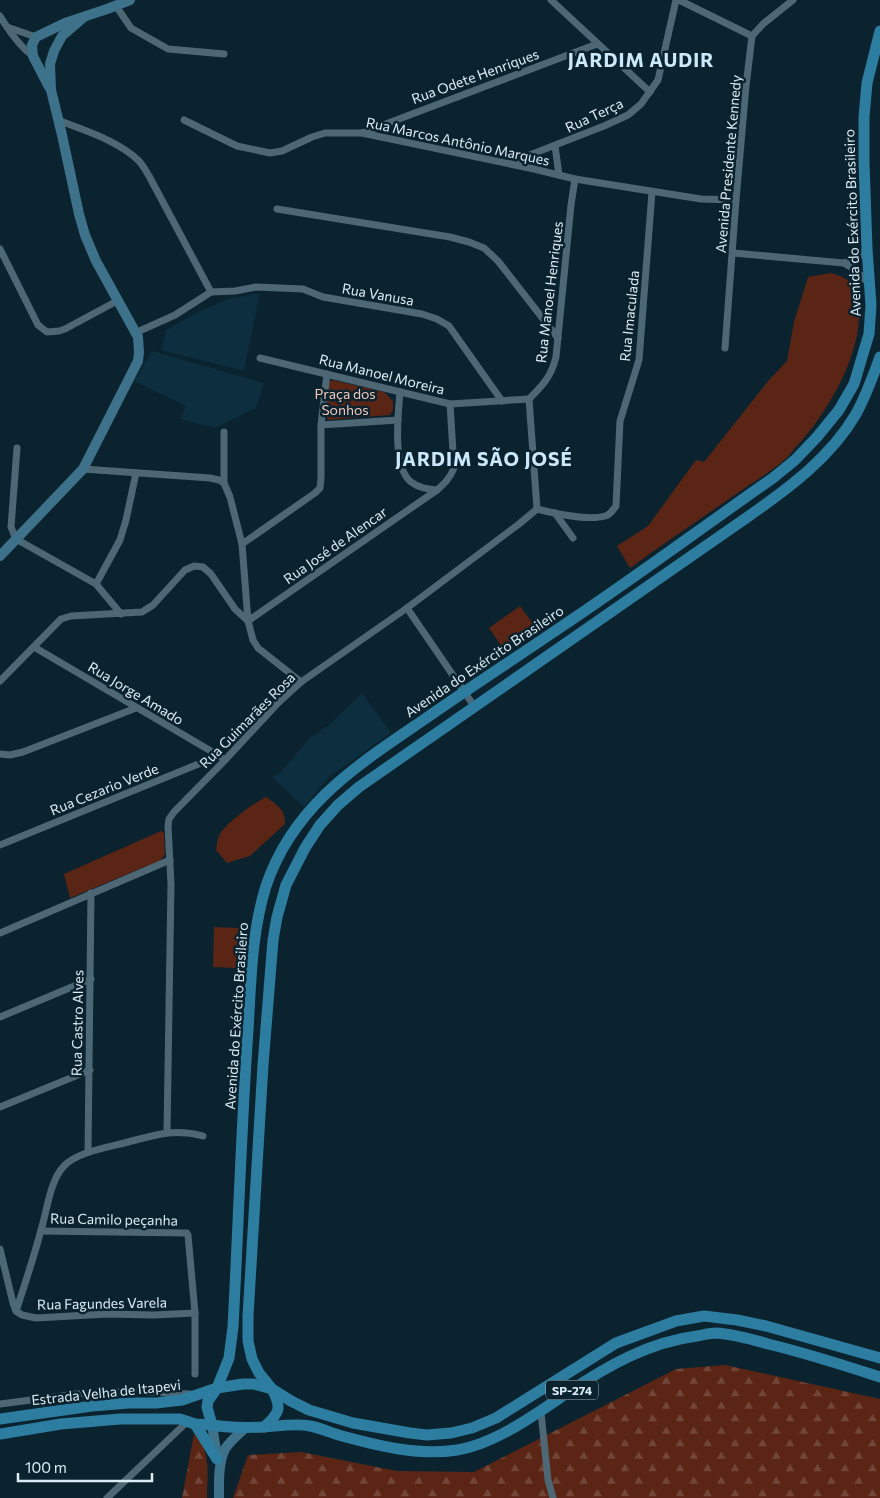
<svg xmlns="http://www.w3.org/2000/svg" width="880" height="1498" viewBox="0 0 880 1498" font-family="Commissioner,sans-serif">
  <style>
    .built { fill: #0c2e3e }
    .forest { fill: url(#forest-firs) }
    .park { fill: #5a2514 }
    .lines { fill: none; stroke-linecap: round; stroke-linejoin: round }
    .street { stroke: #4d6775; stroke-width: 7 }
    .secondary { stroke: #3d728a; stroke-width: 10 }
    .primary { stroke: #2d7da0; stroke-width: 11 }
    .labels { text-anchor: middle; dominant-baseline: central; stroke-width: 5; stroke-linejoin: round; paint-order: stroke }
    .shield { fill: #0a232f; stroke: #9eb0b9; stroke-width: 1 }
    .shield-label { font-size: 12px; font-weight: bold; fill: #ddecf4 }
    .street-label { font-size: 14px; fill: #ddecf4; stroke: #0a232f }
    .park-label { font-size: 14px; fill: #f5c9bb; stroke: #0a232f }
    .district-label { font-size: 19px; font-weight: bold; letter-spacing: 1px; fill: #cbe9fa; stroke: #0a232f }
  </style>
  <defs>
    <pattern id="forest-firs" width="22" height="20" patternUnits="userSpaceOnUse" patternTransform="scale(1.25)"><rect width="22" height="20" fill="#5a2514"/><path d="M5 1l3.5 6h-7zM16 11l3.5 6h-7z" fill="#714537"/></pattern>
  </defs>
  <rect width="100%" height="100%" fill="#0a232f"/>
  <g class="built">
    <polygon points="260,293 244,371 161,350 166,330 196,313 228,299"/>
    <polygon points="152,351 264,383 256,408 215,428 180,419 186,406 134,381"/>
    <polygon points="362,693 391,733 329,777 304,807 272,777 281,772 311,737 328,726"/>
  </g>
  <g class="forest">
    <polygon points="725,1365 880,1399 880,1498 233,1498 248,1455 301,1452 397,1471 474,1472 676,1369"/>
    <path d="M 194,1434 C 212,1453 207,1473 207,1498 L 182,1498 Z"/>
  </g>
  <g class="park">
    <path d="M 831,273 C 858,281 859,291 859,318 C 857,363 825,416 795,448 C 791,453 787,458 782,462 C 770,472 755,481 742,490 C 705,516 667,541 630,568 L 617,546 L 648,526 L 696,460 L 704,462 L 769,380 L 787,361 L 794,322 L 808,277 Z"/>
    <polygon points="332,380 384,392 393,401 393,410 390,415 328,420 325,415 329,382"/>
    <polygon points="520,606 534,625 502,647 489,628"/>
    <path d="M 266,797 C 276,804 286,810 285,824 L 250,856 L 227,863 L 216,850 C 217,843 218,836 222,831 C 230,820 254,803 266,797 Z"/>
    <polygon points="161,831 164,833 165,854 161,860 70,898 64,874"/>
    <polygon points="214,927 239,928 236,968 213,967"/>
  </g>
  <g class="lines">
    <g class="street">
      <polyline points="551,0 650,92"/>
      <polyline points="679,0 752,36"/>
      <polyline points="116,6 131,28 168,49 224,54"/>
      <path d="M 0,16 C 9,31 19,46 33,56"/>
      <polyline points="7,27 36,37"/>
      <path d="M 58,120 C 85,131 117,140 138,160 C 143,165 146,171 149,176 L 211,292 L 175,315 L 135,333"/>
      <polyline points="184,120 237,146 270,153 282,151 312,137 325,133 362,133 534,169 575,179 701,199 736,200"/>
      <polyline points="362,133 597,44"/>
      <polyline points="555,146 559,175"/>
      <polyline points="509,163 604,126 628,115 641,104 658,80 676,0"/>
      <polyline points="277,209 450,237 469,242 484,248 498,261 558,338"/>
      <polyline points="0,249 38,325 47,332 59,331 65,329 117,301"/>
      <path d="M 733,253 L 844,263 C 853,260 860,257 867,249"/>
      <polyline points="844,263 857,271 868,283"/>
      <polyline points="211,292 235,291 256,287 303,289 323,297 422,314 437,319 449,326 502,401"/>
      <polyline points="725,348 736,200 746,86 752,36 763,24 793,0"/>
      <polyline points="260,358 450,404 529,399"/>
      <path d="M 400,392 C 398,415 392,467 411,482 C 419,488 427,489 437,490 C 445,483 450,478 454,468 L 450,404"/>
      <path d="M 529,399 C 543,385 551,377 556,357 L 571,205 L 575,179"/>
      <polyline points="529,399 537,509"/>
      <polyline points="321,425 398,420"/>
      <polyline points="17,448 11,527 16,539 96,584 121,614"/>
      <polyline points="83,469 210,478 219,480 224,483 230,497 242,544 248,621"/>
      <polyline points="224,483 224,432"/>
      <path d="M 537,509 C 553,513 588,521 605,516 C 610,515 613,510 616,506 L 620,421 L 639,360 L 652,192"/>
      <polyline points="555,513 573,538"/>
      <polyline points="242,544 315,493 320,488 321,478 321,425 327,374"/>
      <polyline points="96,584 120,540 126,520 136,473"/>
      <polyline points="407,608 474,706"/>
      <polyline points="248,621 437,490"/>
      <polyline points="34,647 221,757"/>
      <polyline points="0,681 61,619 71,616 142,612 153,605 185,570 194,566 203,567 211,574 235,609 248,621 253,640 258,648 301,682"/>
      <polyline points="0,754 10,755 23,752 136,708"/>
      <polyline points="0,845 218,756"/>
      <polyline points="0,933 170,860"/>
      <polyline points="0,1017 91,979"/>
      <polyline points="0,1107 90,1070"/>
      <polyline points="167,1132 171,884 168,826 169,819 174,812 225,760 277,704 301,682 407,608 519,524 537,509"/>
      <polyline points="88,1152 91,893"/>
      <polyline points="41,1231 187,1233 188,1235 195,1313 195,1374"/>
      <polyline points="0,1249 13,1303 16,1311 22,1315 36,1318 107,1314 154,1315 195,1313"/>
      <path d="M 16,1311 C 25,1284 34,1257 41,1230 C 47,1211 50,1180 64,1166 C 77,1152 109,1147 128,1142 C 155,1135 174,1128 203,1136"/>
      <polyline points="0,1404 77,1394 133,1391 190,1394"/>
      <polyline points="541,1412 548,1480 553,1498"/>
      <polyline points="107,1498 188,1421"/>
    </g>
    <g class="secondary">
      <polyline points="49,87 33,56 32,45 36,37 65,23 107,9 130,0"/>
      <polyline points="0,556 83,469 138,361 139,352 138,337 96,261 85,235 79,214 62,135 51,90 50,64 54,51 62,36 84,17"/>
      <polyline points="212,1425 217,1457"/>
      <path d="M 219,1498 C 219,1483 218,1463 225,1449 C 230,1441 238,1435 245,1428"/>
    </g>
    <g class="primary">
      <path d="M 880,357 C 873,376 866,396 856,414 C 831,457 789,488 749,516 L 359,787 L 338,805 L 320,825 L 305,848 L 286,885 L 277,917 L 273,940 L 263,1065 L 248,1316 L 248,1341 L 252,1359 L 259,1373 L 272,1389 L 291,1401 L 309,1410 L 353,1423 L 410,1433 L 427,1435 L 451,1433 L 472,1428 L 496,1418 L 616,1343 L 676,1321 L 704,1316 L 737,1320 L 766,1326 L 880,1358"/>
      <path d="M 0,1419 L 92,1406 L 129,1403 L 156,1403 L 182,1400 L 217,1388 L 243,1384 L 254,1384 L 272,1389 C 282,1408 280,1413 264,1427 C 246,1428 230,1428 212,1425 L 207,1407 L 208,1401 L 217,1388 L 229,1358 L 233,1327 C 238,1233 241,1139 247,1045 C 251,992 250,937 266,886 C 293,806 356,766 422,721 C 466,690 511,661 555,631 C 629,582 700,529 773,478 L 795,460 L 817,437 L 839,410 L 854,384 L 869,334 L 871,305 L 867,249 L 864,162 L 864,117 L 867,83 L 880,31"/>
      <polyline points="195,1424 217,1459"/>
      <path d="M 264,1427 C 279,1426 295,1423 310,1426 C 321,1428 331,1433 342,1436 C 379,1446 419,1456 457,1450 C 495,1444 536,1414 567,1393 C 607,1366 649,1342 697,1336 C 703,1335 710,1333 716,1333 C 733,1334 751,1339 768,1344 C 806,1353 843,1365 880,1377"/>
      <polyline points="0,1434 61,1424 120,1419 180,1419 195,1424 212,1425"/>
    </g>
  </g>
  <g class="labels">
    <rect class="shield" x="546" y="1380.5" width="52" height="19" rx="4"/>
    <g class="shield-label">
      <text x="572" y="1390">SP-274</text>
    </g>
    <g class="street-label">
      <text transform="translate(475 76) rotate(-20)">Rua Odete Henriques</text>
      <text transform="translate(594 115) rotate(-25)">Rua Terça</text>
      <text transform="translate(458 141) rotate(12)">Rua Marcos Antônio Marques</text>
      <text transform="translate(728 164) rotate(-85)">Avenida Presidente Kennedy</text>
      <text transform="translate(852 223) rotate(-92)">Avenida do Exército Brasileiro</text>
      <text transform="translate(549 292) rotate(-83)">Rua Manoel Henriques</text>
      <text transform="translate(378 294) rotate(10)">Rua Vanusa</text>
      <text transform="translate(629 316) rotate(-84)">Rua Imaculada</text>
      <text transform="translate(382 374) rotate(14)">Rua Manoel Moreira</text>
      <text transform="translate(335 545) rotate(-35)">Rua José de Alencar</text>
      <text transform="translate(484 661) rotate(-34)">Avenida do Exército Brasileiro</text>
      <text transform="translate(136 693) rotate(31)">Rua Jorge Amado</text>
      <text transform="translate(247 720) rotate(-45)">Rua Guimarães Rosa</text>
      <text transform="translate(104 789) rotate(-22)">Rua Cezario Verde</text>
      <text transform="translate(236 1016) rotate(-86)">Avenida do Exército Brasileiro</text>
      <text transform="translate(77 1023) rotate(-89)">Rua Castro Alves</text>
      <text transform="translate(114 1219) rotate(1)">Rua Camilo peçanha</text>
      <text transform="translate(102 1303) rotate(-1)">Rua Fagundes Varela</text>
      <text transform="translate(106 1392) rotate(-6)">Estrada Velha de Itapevi</text>
    </g>
    <g class="park-label">
      <text x="345" y="393">Praça dos<tspan x="345" dy="16">Sonhos</tspan></text>
    </g>
    <g class="district-label">
      <text x="641" y="59">JARDIM AUDIR</text>
      <text x="484" y="458">JARDIM SÃO JOSÉ</text>
    </g>
  </g>
  <path d="M18 1473v8h134v-8" fill="none" stroke="#ddecf4" stroke-width="2.5"/>
  <text x="25" y="1473" font-size="15" fill="#ddecf4" stroke="#0a232f" stroke-width="4" paint-order="stroke">100 m</text>
</svg>
